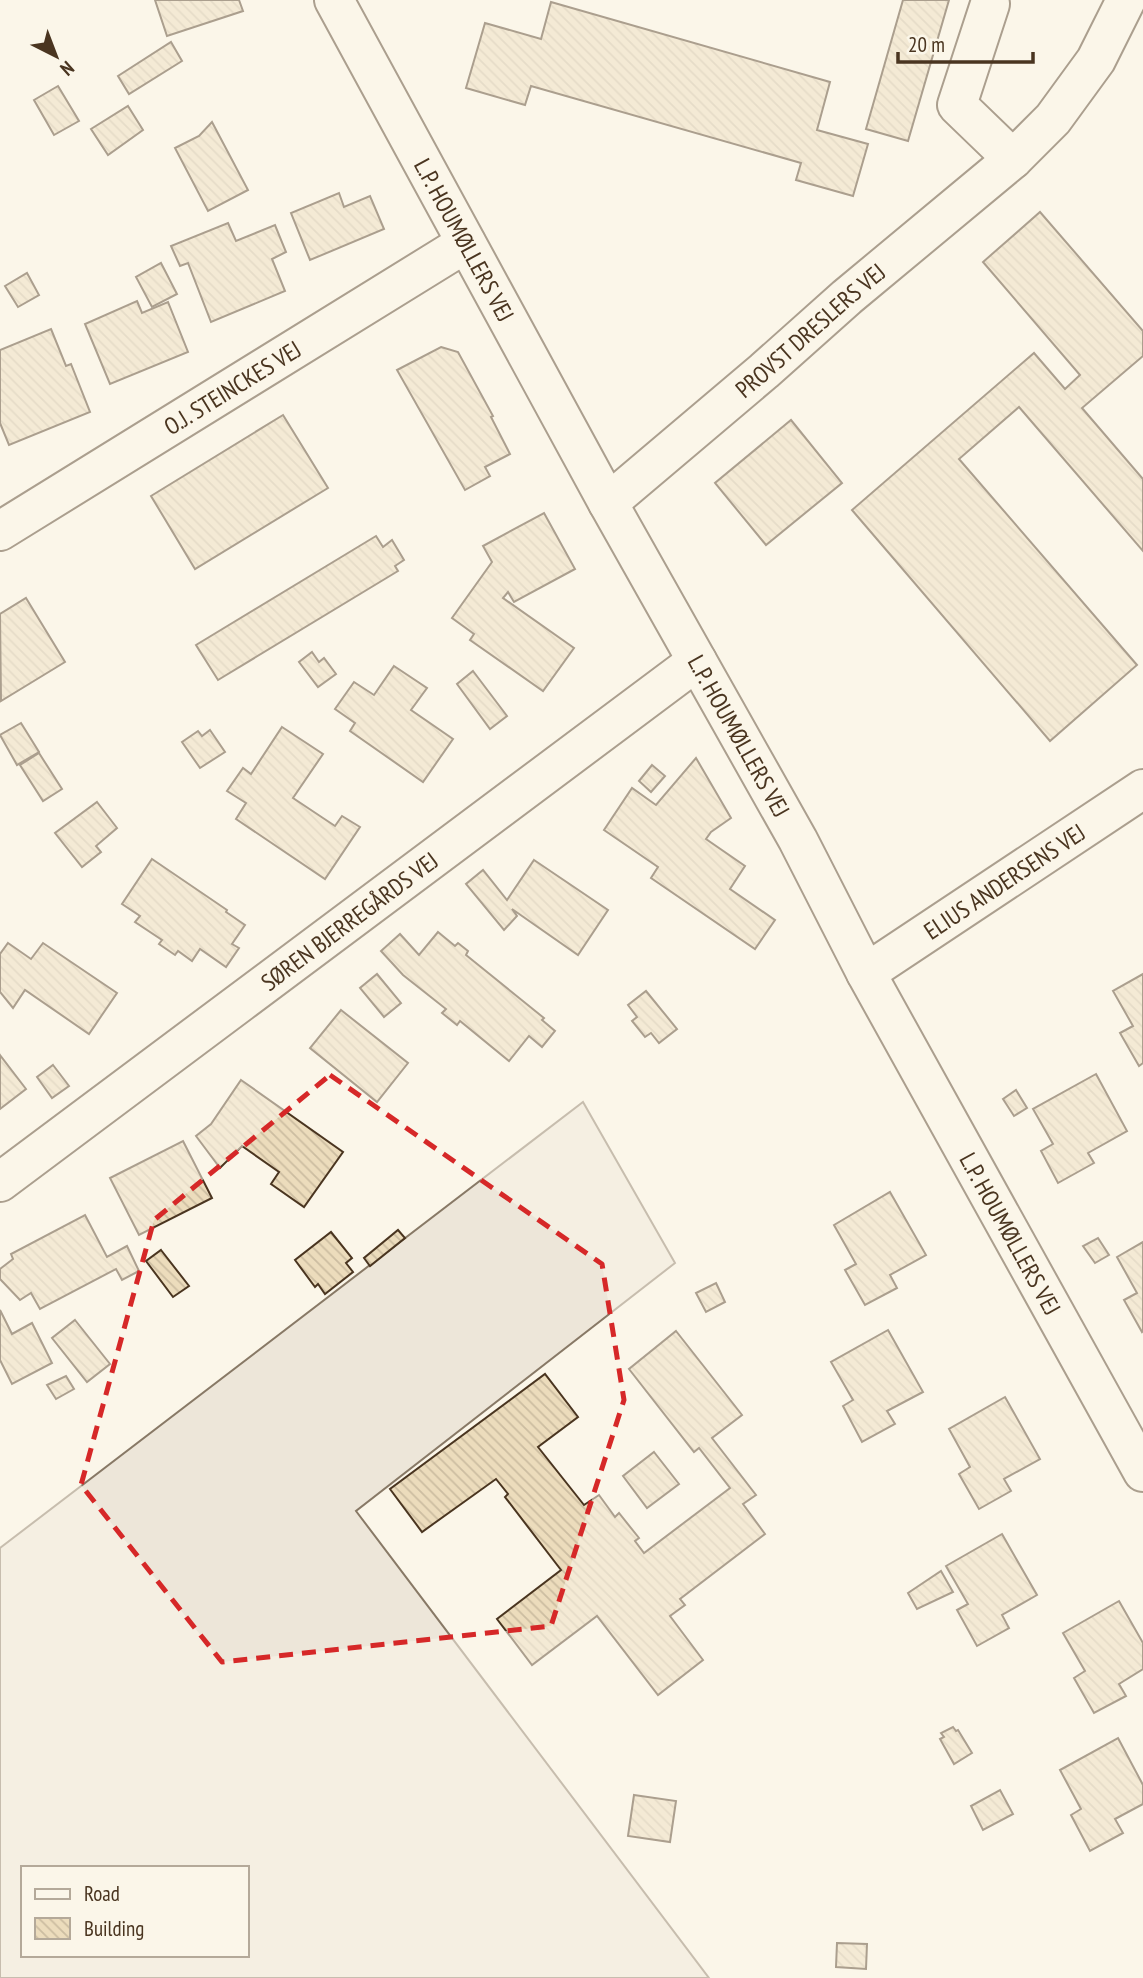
<svg xmlns="http://www.w3.org/2000/svg" width="1143" height="1978" viewBox="0 0 1143 1978" font-family="'PT Sans Narrow',sans-serif">
  <style>
    .garden { fill: #ede6d9; stroke: #887966; stroke-width: 2; fill-rule: evenodd }
    .building { fill: url(#building-back-hatch); stroke: #4a3520; stroke-width: 2 }
    .lines { fill: none; stroke-linecap: round; stroke-linejoin: round }
    .minor-casing { stroke: #4a3520; stroke-width: 42 }
    .minor { stroke: #fbf6e9; stroke-width: 38 }
    .marked { fill: none; stroke: #d62828; stroke-width: 5; stroke-dasharray: 14 9; stroke-linejoin: round }
    .labels { text-anchor: middle; dominant-baseline: central; stroke-width: 5; stroke-linejoin: round; paint-order: stroke }
    .street-label { font-size: 24px; fill: #4a3520; stroke: #fbf6e9 }
  </style>
  <defs>
    <pattern id="building-back-hatch" width="6" height="6" patternUnits="userSpaceOnUse" patternTransform="scale(1.75)"><rect width="6" height="6" fill="#ecdcbc"/><path d="M-1 5l2 2M0 0l6 6M5-1l2 2" fill="none" stroke="#ccbda1"/></pattern>
  </defs>
  <rect width="100%" height="100%" fill="#fbf6e9"/>
  <path class="garden" d="M 583,1102 L 675,1263 L 356,1511 L 709,1978 L 0,1978 L 0,1548 ZM 23,1868 L 247,1868 L 247,1955 L 23,1955 Z"/>
  <g class="building">
    <polygon points="155,0 239,0 243,11 167,36"/>
    <polygon points="903,0 949,0 908,141 866,129"/>
    <polygon points="551,2 830,82 817,130 868,144 853,196 796,180 801,163 531,86 525,105 466,88 485,23 541,39"/>
    <polygon points="171,42 182,61 129,94 118,76"/>
    <polygon points="58,86 79,121 54,135 34,100"/>
    <polygon points="128,106 143,130 108,155 91,129"/>
    <polygon points="212,122 248,190 208,211 175,148 199,136"/>
    <polygon points="339,193 344,207 370,196 384,229 310,260 291,213"/>
    <polygon points="1040,212 1143,331 1143,356 1082,408 1143,479 1143,551 1019,407 959,459 1137,665 1050,741 852,510 1034,353 1065,389 1080,375 983,262"/>
    <polygon points="228,223 236,241 275,225 286,252 272,259 285,291 211,322 188,263 180,266 171,246"/>
    <polygon points="161,263 177,294 152,307 136,277"/>
    <polygon points="27,273 39,295 18,307 5,286"/>
    <polygon points="137,301 142,313 168,302 188,352 110,384 85,324"/>
    <polygon points="51,329 66,366 71,364 90,412 9,445 0,423 0,350"/>
    <polygon points="441,347 458,352 493,416 491,417 510,454 485,467 490,476 465,490 397,370"/>
    <polygon points="283,415 328,488 195,569 151,496"/>
    <polygon points="791,420 842,483 766,545 715,483"/>
    <polygon points="544,513 575,569 514,602 508,592 503,598 574,648 543,691 470,640 474,634 452,618 492,562 483,546"/>
    <polygon points="376,536 383,547 392,540 404,560 395,566 398,571 218,680 196,645"/>
    <polygon points="26,598 65,662 1,701 0,614"/>
    <polygon points="312,652 319,662 324,658 336,674 318,687 299,662"/>
    <polygon points="394,666 427,688 411,710 453,739 423,782 350,731 355,723 335,709 354,682 374,695"/>
    <polygon points="473,671 507,716 490,729 457,684"/>
    <polygon points="21,723 39,752 17,765 0,735"/>
    <polygon points="282,727 323,754 293,798 335,826 342,816 360,827 325,879 236,819 246,803 227,791 243,768 251,774"/>
    <polygon points="210,730 225,752 200,768 182,742 198,731 202,736"/>
    <polygon points="39,753 62,789 43,801 20,765"/>
    <polygon points="696,758 731,818 711,832 706,839 745,866 730,889 775,920 755,949 651,878 658,867 604,830 632,788 656,805"/>
    <polygon points="652,765 665,776 651,792 639,781"/>
    <polygon points="97,802 117,828 96,846 101,852 82,867 55,833"/>
    <polygon points="152,859 227,910 226,912 245,925 232,944 239,948 226,967 200,949 192,961 178,951 175,955 159,944 162,940 135,922 140,916 122,904"/>
    <polygon points="534,860 608,910 578,955 512,909 517,916 504,930 466,884 483,870 507,900"/>
    <polygon points="438,932 455,946 458,943 468,951 466,955 544,1018 542,1020 555,1031 542,1047 529,1036 509,1061 460,1021 457,1025 442,1013 446,1009 403,975 381,951 400,934 419,955"/>
    <polygon points="8,943 31,959 43,943 117,993 89,1034 25,990 13,1008 0,992 0,954"/>
    <polygon points="377,974 401,1003 384,1017 360,988"/>
    <polygon points="1143,974 1143,1063 1139,1066 1120,1033 1133,1026 1113,991"/>
    <polygon points="646,991 677,1029 659,1043 651,1033 645,1037 632,1021 637,1017 628,1005"/>
    <polygon points="341,1010 408,1063 377,1102 310,1048"/>
    <polygon points="0,1055 26,1089 0,1109"/>
    <polygon points="53,1065 69,1086 52,1098 37,1077"/>
    <polygon points="1096,1074 1127,1131 1088,1153 1094,1163 1058,1183 1041,1151 1053,1144 1033,1109"/>
    <polygon points="241,1080 343,1152 304,1207 271,1184 279,1172 242,1146 220,1168 196,1136 211,1124"/>
    <polygon points="1016,1090 1027,1108 1014,1116 1003,1099"/>
    <polygon points="183,1141 212,1198 139,1235 110,1178"/>
    <polygon points="890,1192 926,1255 890,1275 897,1288 865,1305 845,1270 856,1264 834,1225"/>
    <polygon points="85,1215 107,1257 127,1246 139,1271 122,1280 116,1269 40,1309 31,1293 20,1300 0,1279 0,1269 13,1259 11,1254"/>
    <polygon points="398,1230 405,1238 370,1266 364,1258"/>
    <polygon points="331,1232 352,1258 346,1263 353,1272 325,1294 318,1284 315,1287 295,1260"/>
    <polygon points="1098,1238 1109,1255 1095,1263 1083,1246"/>
    <polygon points="1143,1242 1143,1331 1142,1332 1124,1300 1137,1293 1117,1257"/>
    <polygon points="161,1250 189,1286 173,1297 146,1261"/>
    <polygon points="716,1283 725,1302 706,1312 696,1293"/>
    <polygon points="0,1310 12,1334 32,1323 52,1363 12,1384 0,1360"/>
    <polygon points="75,1320 110,1364 87,1382 52,1338"/>
    <polygon points="888,1330 923,1392 887,1411 895,1424 862,1442 843,1406 853,1400 831,1362"/>
    <polygon points="676,1331 742,1415 712,1438 756,1495 743,1504 765,1534 680,1599 685,1605 670,1616 703,1660 658,1695 597,1616 532,1665 497,1619 561,1570 505,1497 508,1494 496,1479 422,1532 390,1489 545,1374 578,1417 538,1447 584,1505 599,1495 615,1517 619,1513 639,1538 635,1541 644,1553 730,1488 699,1448 694,1452 629,1369"/>
    <polygon points="66,1376 74,1389 56,1399 47,1385"/>
    <polygon points="1005,1397 1040,1459 1004,1479 1011,1491 979,1509 959,1474 970,1467 949,1429"/>
    <polygon points="654,1452 679,1484 647,1508 623,1476"/>
    <polygon points="1002,1534 1037,1595 1002,1615 1009,1628 977,1646 957,1610 968,1604 946,1566"/>
    <polygon points="941,1571 953,1592 917,1609 908,1593"/>
    <polygon points="1119,1601 1143,1643 1143,1669 1119,1684 1126,1696 1094,1713 1074,1678 1085,1671 1063,1633"/>
    <polygon points="953,1727 956,1731 958,1730 972,1753 954,1764 940,1739 944,1737 941,1733"/>
    <polygon points="1118,1738 1143,1785 1143,1804 1115,1819 1123,1833 1090,1851 1071,1815 1081,1809 1060,1770"/>
    <polygon points="1000,1790 1013,1814 983,1830 971,1806"/>
    <polygon points="634,1795 676,1801 670,1842 628,1836"/>
    <polygon points="837,1943 867,1944 866,1969 836,1967"/>
  </g>
  <g class="lines">
    <g class="minor-casing">
      <g id="minor">
        <path id="s1" d="M 334,0 L 608,503 L 798,840 L 866,973 L 1143,1472"/>
        <polyline points="990,4 957,105 1013,159"/>
        <path id="s2" d="M 608,503 L 764,371 L 847,297 L 1013,159 L 1053,119 L 1096,60 L 1126,0"/>
        <path id="s3" d="M 0,531 L 466,243"/>
        <path id="s4" d="M 866,973 L 1143,789"/>
        <path id="s5" d="M 0,1182 L 697,661"/>
      </g>
    </g>
    <use href="#minor" class="minor"/>
  </g>
  <path d="M0 0H1143V1978H0ZM 330,1075 L 602,1264 L 624,1400 L 551,1626 L 222,1662 L 81,1485 L 154,1220 Z" fill="#fbf6e9" fill-opacity=".55" fill-rule="evenodd"/>
  <path class="marked" d="M 330,1075 L 602,1264 L 624,1400 L 551,1626 L 222,1662 L 81,1485 L 154,1220 Z"/>
  <g class="labels">
    <g class="street-label">
      <text stroke="none"><textPath href="#s1" startOffset="273">L.P. HOUMØLLERS VEJ</textPath></text>
      <text stroke="none"><textPath href="#s2" startOffset="266">PROVST DRESLERS VEJ</textPath></text>
      <text stroke="none"><textPath href="#s3" startOffset="273">O.J. STEINCKES VEJ</textPath></text>
      <text stroke="none"><textPath href="#s1" startOffset="840">L.P. HOUMØLLERS VEJ</textPath></text>
      <text stroke="none"><textPath href="#s4" startOffset="166">ELIUS ANDERSENS VEJ</textPath></text>
      <text stroke="none"><textPath href="#s5" startOffset="436">SØREN BJERREGÅRDS VEJ</textPath></text>
      <text stroke="none"><textPath href="#s1" startOffset="1407">L.P. HOUMØLLERS VEJ</textPath></text>
    </g>
  </g>
  <rect x="21" y="1866" width="228" height="91" fill="#fbf6e9" stroke="#b4a999" stroke-width="2"/>
  <rect x="35" y="1889" width="35" height="10" fill="#fbf6e9" stroke="#b4a999" stroke-width="2"/>
  <text x="84" y="1901" font-size="21" fill="#4a3520">Road</text>
  <rect x="35" y="1918" width="35" height="21" fill="url(#building-back-hatch)" stroke="#b4a999" stroke-width="2"/>
  <text x="84" y="1936" font-size="21" fill="#4a3520">Building</text>
  <g transform="translate(56 56) rotate(138)" stroke="#fbf6e9" stroke-width="5" paint-order="stroke">
  <path d="M0-5L12 26L0 18L-12 26Z" fill="#4a3520"/>
  <text y="-10" font-size="19" font-weight="bold" text-anchor="middle" fill="#4a3520">N</text>
  </g>
  <path d="M898 52v10h135v-10" fill="none" stroke="#4a3520" stroke-width="3.5"/>
  <text x="908" y="52" font-size="21" fill="#4a3520" stroke="#fbf6e9" stroke-width="5" paint-order="stroke">20 m</text>
</svg>
